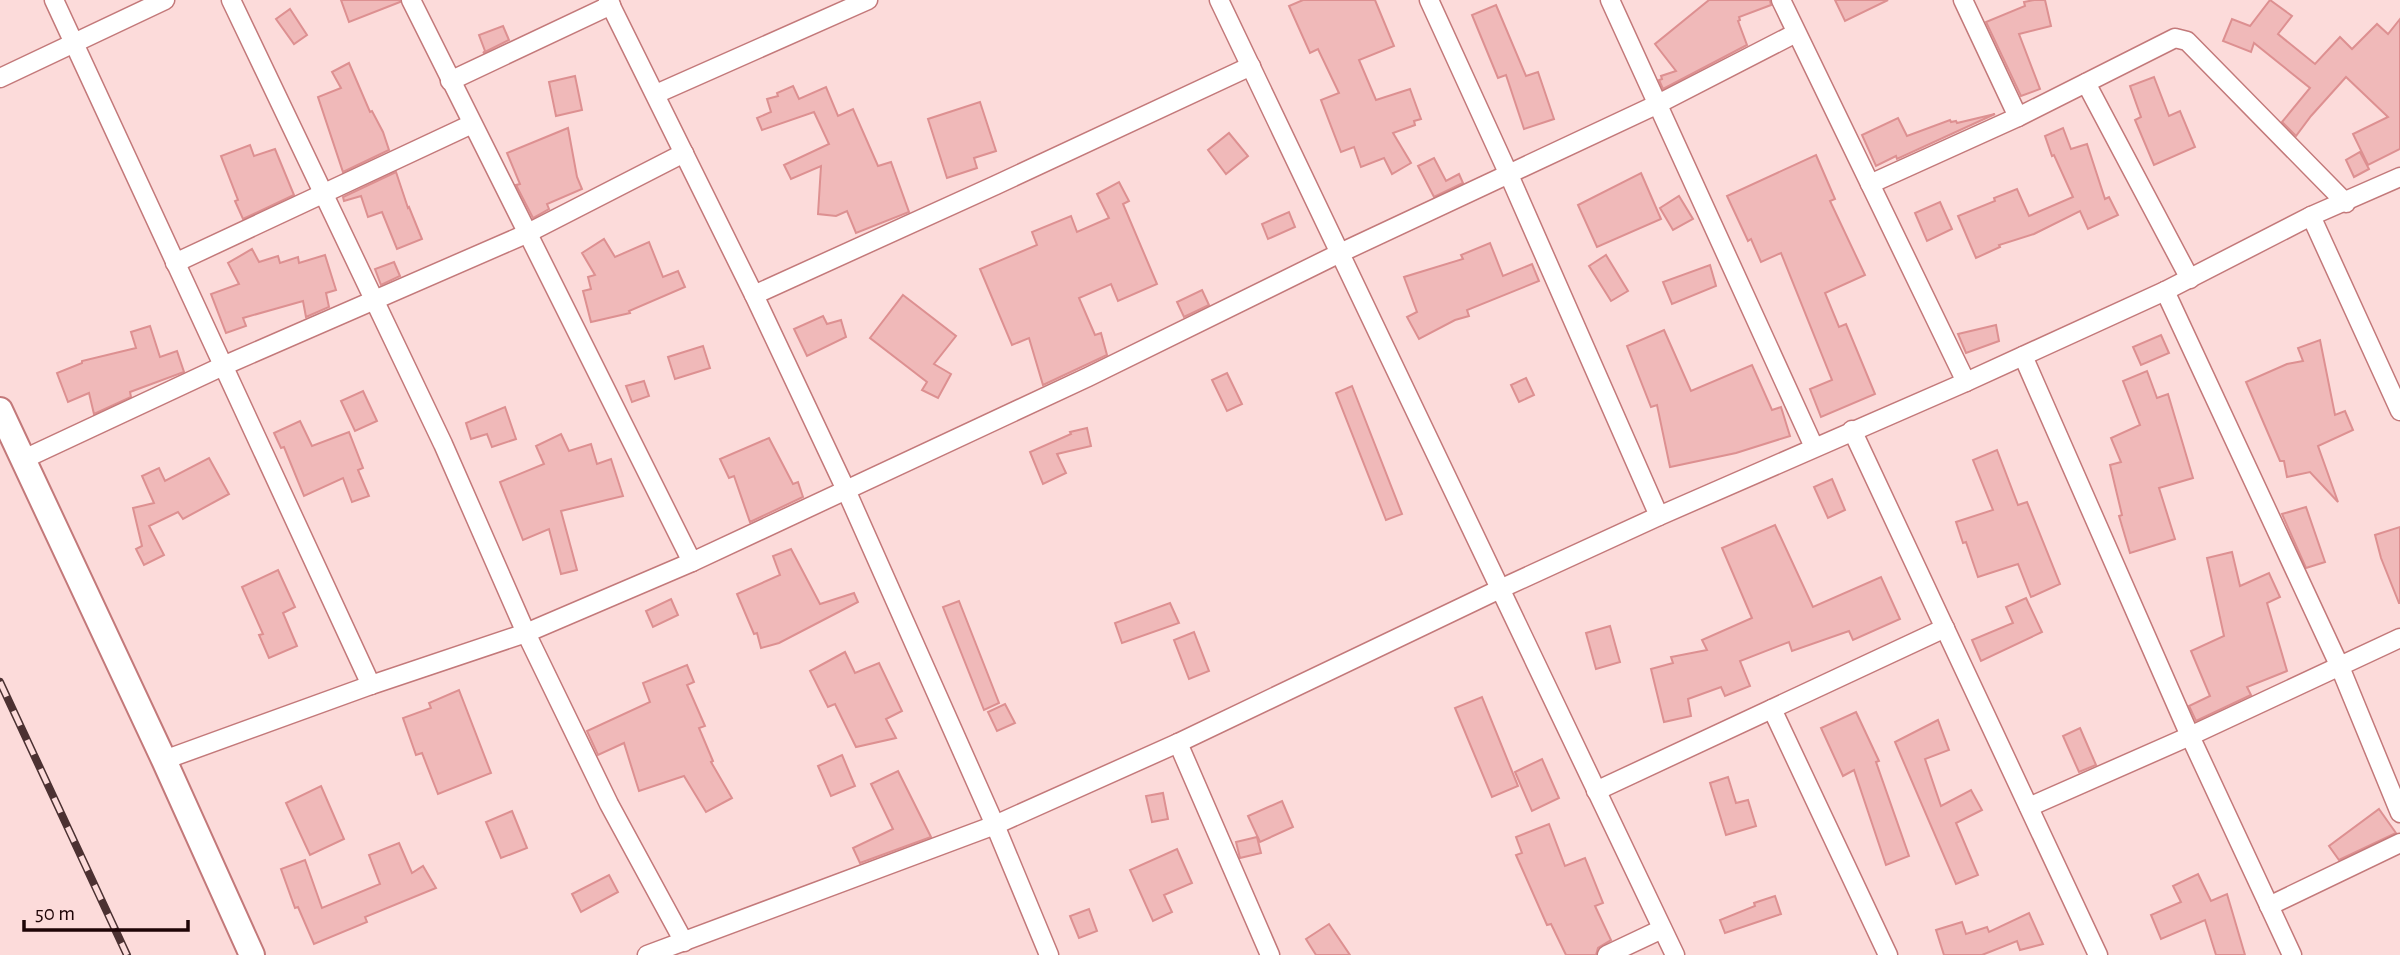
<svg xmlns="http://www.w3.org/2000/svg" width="2400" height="955" viewBox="0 0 2400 955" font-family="'Alegreya Sans',sans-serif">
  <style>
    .building { fill: #f0b9b9; stroke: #dd9091; stroke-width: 2 }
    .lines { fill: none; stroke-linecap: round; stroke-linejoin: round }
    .street-casing { stroke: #c3797a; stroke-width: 21 }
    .secondary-casing { stroke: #c3797a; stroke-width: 28 }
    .street { stroke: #fff; stroke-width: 18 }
    .secondary { stroke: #fff; stroke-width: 24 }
    .rail-casing { stroke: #4c3132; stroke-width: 8 }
    .rail { stroke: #fcdbda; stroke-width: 5; stroke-dasharray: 16; stroke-linecap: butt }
  </style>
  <rect width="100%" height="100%" fill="#fcdbda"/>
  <g class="building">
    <polygon points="341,0 400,0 400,2 349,22"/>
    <polygon points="1303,0 1375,0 1394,46 1359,60 1376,100 1410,89 1421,119 1414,121 1415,125 1393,133 1411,163 1392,174 1384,158 1361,167 1354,147 1341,152 1321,100 1339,93 1318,49 1310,53 1289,6"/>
    <polygon points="1709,0 1770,0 1771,5 1739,17 1740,20 1738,21 1747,45 1663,89 1659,80 1662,79 1661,76 1676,71 1655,44"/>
    <polygon points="1835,0 1888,0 1845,21"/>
    <polygon points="2034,0 2045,0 2051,26 2019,34 2040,89 2021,96 1986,22 2025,6 2024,2"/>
    <polygon points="2270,0 2292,16 2278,34 2315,64 2340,37 2352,49 2377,24 2388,34 2400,19 2400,149 2368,165 2353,134 2388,117 2346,77 2311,116 2296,136 2282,122 2310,88 2254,43 2251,52 2223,41 2232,19 2250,26"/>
    <polygon points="1496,5 1526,76 1538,72 1554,119 1524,129 1506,75 1498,78 1472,15"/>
    <polygon points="290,9 307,35 294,44 276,19"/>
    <polygon points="503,26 509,40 483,53 485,51 479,35"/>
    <polygon points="349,63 370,112 372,111 383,132 389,150 343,172 318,97 341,88 332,72"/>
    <polygon points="575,76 582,110 556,116 549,82"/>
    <polygon points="2154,77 2169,116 2180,111 2195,147 2154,165 2135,120 2141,117 2130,86"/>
    <polygon points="793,86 799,99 826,87 838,116 853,109 878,166 891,162 909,212 856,233 847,211 836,216 818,214 821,166 791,179 784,165 829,144 814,112 762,130 757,118 771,112 767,99 778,96 777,93"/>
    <polygon points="980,102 996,151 974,158 977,168 947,178 928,119"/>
    <polygon points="1995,114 1897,159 1896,156 1876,166 1862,135 1898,118 1907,136 1950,120 1951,122 1956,121 1957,123"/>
    <polygon points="568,128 577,177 582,189 547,204 549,209 533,218 516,185 520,184 507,153"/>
    <polygon points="2063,128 2071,149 2087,144 2105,199 2109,197 2118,215 2088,229 2080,211 2034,234 1999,245 2000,247 1976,258 1958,216 1995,201 1994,198 2017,189 2029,216 2073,197 2054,155 2052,156 2045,136"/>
    <polygon points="1229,133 1248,156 1226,174 1208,150"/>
    <polygon points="250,145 254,156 275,149 294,195 243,219 235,201 238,200 221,156"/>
    <polygon points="2360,152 2369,169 2354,177 2346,160"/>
    <polygon points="1816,155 1835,199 1830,201 1865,275 1825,293 1839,327 1846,324 1875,394 1821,417 1810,389 1832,380 1781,253 1761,262 1751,239 1748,241 1727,196"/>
    <polygon points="1434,158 1446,181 1459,174 1463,183 1434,197 1418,166"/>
    <polygon points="396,172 408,208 409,207 422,239 397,249 382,212 368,217 361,196 344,201 343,197"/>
    <polygon points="1641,173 1661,219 1597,247 1578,205"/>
    <polygon points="1119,182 1129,201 1123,204 1157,284 1118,301 1111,284 1079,298 1095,335 1101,333 1107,355 1043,385 1029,338 1012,345 980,269 1037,245 1032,232 1071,216 1077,232 1109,218 1097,194"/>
    <polygon points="1679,196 1693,219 1673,230 1660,208"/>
    <polygon points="1940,202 1952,229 1927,241 1915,213"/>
    <polygon points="1289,212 1295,227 1268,239 1262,224"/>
    <polygon points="604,239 615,257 649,242 663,277 678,271 685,287 629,311 630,313 591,322 583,291 591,289 588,277 595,275 582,253"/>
    <polygon points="1490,243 1503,276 1532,264 1539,281 1467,310 1469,316 1455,320 1419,339 1407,317 1417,312 1404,277 1463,259 1461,255"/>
    <polygon points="252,249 259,262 278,256 280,263 298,257 299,263 325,255 336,290 326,293 329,307 306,317 303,301 243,318 246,326 226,333 211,294 239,284 228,263"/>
    <polygon points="1606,255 1628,291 1611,301 1589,266"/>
    <polygon points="394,262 400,276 381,285 375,269"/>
    <polygon points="1710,265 1716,286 1672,304 1663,282"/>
    <polygon points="1202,290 1209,305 1184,317 1177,302"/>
    <polygon points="903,295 956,336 934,364 951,374 938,398 922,390 927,382 870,338"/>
    <polygon points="823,316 827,324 841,320 846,337 807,356 794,329"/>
    <polygon points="1996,325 1999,341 1966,353 1958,334"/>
    <polygon points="150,326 160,357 177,351 184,372 130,392 131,397 94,414 89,393 68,402 57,373 82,363 82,361 136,348 131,332"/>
    <polygon points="1664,330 1691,391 1752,365 1772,410 1781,407 1790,436 1736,453 1670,467 1657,405 1651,407 1627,346"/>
    <polygon points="2161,335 2169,353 2141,365 2133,347"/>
    <polygon points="2320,340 2335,415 2345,411 2353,430 2318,446 2338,502 2310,472 2287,477 2284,461 2280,461 2246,382 2287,364 2303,361 2298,348"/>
    <polygon points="703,346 710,368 675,379 668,357"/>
    <polygon points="2147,371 2157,398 2168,394 2193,478 2159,488 2175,539 2130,553 2119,516 2122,515 2110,465 2121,462 2111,438 2140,425 2123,381"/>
    <polygon points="1227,373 1242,404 1227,411 1212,380"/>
    <polygon points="1526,378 1534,395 1519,402 1511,385"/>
    <polygon points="644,381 649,396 632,402 626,386"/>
    <polygon points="1352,386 1402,514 1386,520 1336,393"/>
    <polygon points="363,391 377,421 355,431 341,401"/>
    <polygon points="505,407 516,439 492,447 487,434 471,439 466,423"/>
    <polygon points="300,421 312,446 349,432 363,468 358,470 369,496 352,502 343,478 304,496 284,447 281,448 274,433"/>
    <polygon points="1087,428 1091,446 1057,454 1066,473 1043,484 1030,452 1071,434 1070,432"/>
    <polygon points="561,434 569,451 591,444 597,464 611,459 623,496 561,511 577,570 561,574 549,529 523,540 500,482 544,464 536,446"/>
    <polygon points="769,438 793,484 798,482 803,497 750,522 734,476 729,478 720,459"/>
    <polygon points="1997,450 2018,505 2027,502 2060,584 2031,597 2018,564 1978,577 1966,542 1963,543 1956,522 1993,510 1973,460"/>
    <polygon points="209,458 229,494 183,519 178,512 149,526 164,555 144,565 136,549 142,546 133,508 154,503 142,476 159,468 165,481"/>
    <polygon points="1832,479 1845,510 1828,518 1814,487"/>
    <polygon points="2306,507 2325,562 2306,568 2282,514"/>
    <polygon points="1775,525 1813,607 1881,577 1900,619 1853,640 1849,631 1792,651 1789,642 1740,661 1750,686 1725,696 1721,687 1688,699 1691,716 1664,722 1651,669 1673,663 1671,657 1707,650 1702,640 1752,618 1722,548"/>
    <polygon points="2400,527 2400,603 2399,603 2381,558 2375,535"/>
    <polygon points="791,549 820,604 854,593 858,602 779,643 761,648 757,633 754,634 737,594 780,575 773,556"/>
    <polygon points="2232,552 2240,586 2269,573 2280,597 2267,603 2287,671 2247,687 2251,695 2196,721 2189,706 2210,696 2191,651 2224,636 2207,558"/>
    <polygon points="278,570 295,607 283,613 297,646 269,658 259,635 263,634 242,587"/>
    <polygon points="2026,598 2042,632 1981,661 1972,640 2013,623 2006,607"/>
    <polygon points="671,599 678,615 653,627 646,611"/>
    <polygon points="959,601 999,703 984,710 943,607"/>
    <polygon points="1170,603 1179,623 1122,643 1115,623"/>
    <polygon points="1610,626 1620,662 1596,669 1586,633"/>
    <polygon points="1194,632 1209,671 1189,679 1174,640"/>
    <polygon points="845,652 855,673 879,663 902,711 886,719 896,738 856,747 835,704 828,707 810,671"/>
    <polygon points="687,665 694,682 687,685 705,726 699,728 713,761 711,762 732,798 706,812 684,776 639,791 624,743 598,755 587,731 650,702 643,683"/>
    <polygon points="459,690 491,773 438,794 422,753 416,755 403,718 431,708 429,703"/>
    <polygon points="1482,697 1518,786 1492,797 1455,708"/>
    <polygon points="1005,704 1015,723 997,731 988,712"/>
    <polygon points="1856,712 1879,761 1876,762 1909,856 1886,865 1854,770 1843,776 1821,728"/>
    <polygon points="1938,720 1949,750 1925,759 1941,806 1971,790 1982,810 1956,823 1978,875 1956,884 1895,742"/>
    <polygon points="2080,728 2096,765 2079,772 2063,736"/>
    <polygon points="842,755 855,786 831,796 818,766"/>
    <polygon points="1542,759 1559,798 1532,811 1515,772"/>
    <polygon points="898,771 931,837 860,863 853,848 893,829 871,784"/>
    <polygon points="1728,777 1736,803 1748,800 1756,826 1726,835 1710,783"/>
    <polygon points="321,786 344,839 310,855 286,803"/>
    <polygon points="1163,793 1168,819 1152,822 1146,796"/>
    <polygon points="1282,801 1293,827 1260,842 1248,816"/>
    <polygon points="2379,809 2396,833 2339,860 2329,846"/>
    <polygon points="512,811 527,848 501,858 486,822"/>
    <polygon points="1549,824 1565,866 1585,858 1603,903 1595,906 1611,940 1598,948 1596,955 1566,955 1551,924 1547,925 1516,855 1522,853 1516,837"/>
    <polygon points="1257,837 1261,853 1240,858 1236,842"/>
    <polygon points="399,843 412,873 423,866 436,888 365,917 367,922 314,944 298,907 295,908 281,869 305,860 322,908 380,884 369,855"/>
    <polygon points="1177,849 1192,883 1164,895 1172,912 1153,921 1130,870"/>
    <polygon points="2198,874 2211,901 2227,894 2245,955 2216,955 2205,920 2161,939 2151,915 2181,902 2173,886"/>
    <polygon points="609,875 618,892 581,912 572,894"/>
    <polygon points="1775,896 1781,914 1725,933 1720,920 1755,906 1754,903"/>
    <polygon points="1089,909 1097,931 1079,938 1070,916"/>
    <polygon points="2029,913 2043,944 2020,950 2017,941 1982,955 1944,955 1936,930 1962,922 1966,934 1987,927 1989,932"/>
    <polygon points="1329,924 1350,955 1316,955 1306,939"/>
  </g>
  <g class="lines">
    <g class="street-casing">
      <g id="street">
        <polyline points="54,0 371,685"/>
        <polyline points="231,0 443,444 526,633 609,804 684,942"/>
        <polyline points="411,0 692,562"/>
        <polyline points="608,0 754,295 846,490 995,825 1049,955"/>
        <polyline points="1219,0 1675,955"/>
        <polyline points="1429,0 1509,175 1659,516"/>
        <polyline points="1610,0 1814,447"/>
        <polyline points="1781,0 1966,382"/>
        <polyline points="0,78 165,0"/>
        <polyline points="450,81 611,5"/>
        <polyline points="2086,83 2190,279"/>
        <polyline points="656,94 868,0"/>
        <polyline points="2018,117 2175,38 2187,41 2346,203"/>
        <polyline points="1870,184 2018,117 1963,0"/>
        <polyline points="2311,216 2400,411"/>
        <polyline points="175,263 472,124"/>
        <polyline points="2165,291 2340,667 2400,813"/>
        <polyline points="754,295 996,185 1251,66"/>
        <polyline points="2023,356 2190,736 2292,955"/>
        <polyline points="1852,430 2098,955"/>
        <polyline points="24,459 223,366 526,234 684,153"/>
        <polyline points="1772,709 1888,955"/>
        <polyline points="1178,743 1270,955"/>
        <polyline points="164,760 371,685 526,633 692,562 1088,377 1340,253 1658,104 1796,33"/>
        <polyline points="1596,791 1945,628"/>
        <polyline points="2029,807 2190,736 2400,638"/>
        <polyline points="2269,906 2400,843"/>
        <polyline points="647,955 995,825 1178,743 1500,589 1659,516 1966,382 2165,291 2311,216 2400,177"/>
        <polyline points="1607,955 1662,929"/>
      </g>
    </g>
    <g class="secondary-casing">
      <polyline id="secondary" points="0,410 164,760 252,955"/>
    </g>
    <use href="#street" class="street"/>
    <use href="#secondary" class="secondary"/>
    <g class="rail-casing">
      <polyline id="rail" points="0,682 127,955"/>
    </g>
    <use href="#rail" class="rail"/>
  </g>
  <path d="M24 920v10h164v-10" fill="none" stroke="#1e0406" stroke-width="3.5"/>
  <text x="35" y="920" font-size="21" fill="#1e0406" stroke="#fcdbda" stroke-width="5" paint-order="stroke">50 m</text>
</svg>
